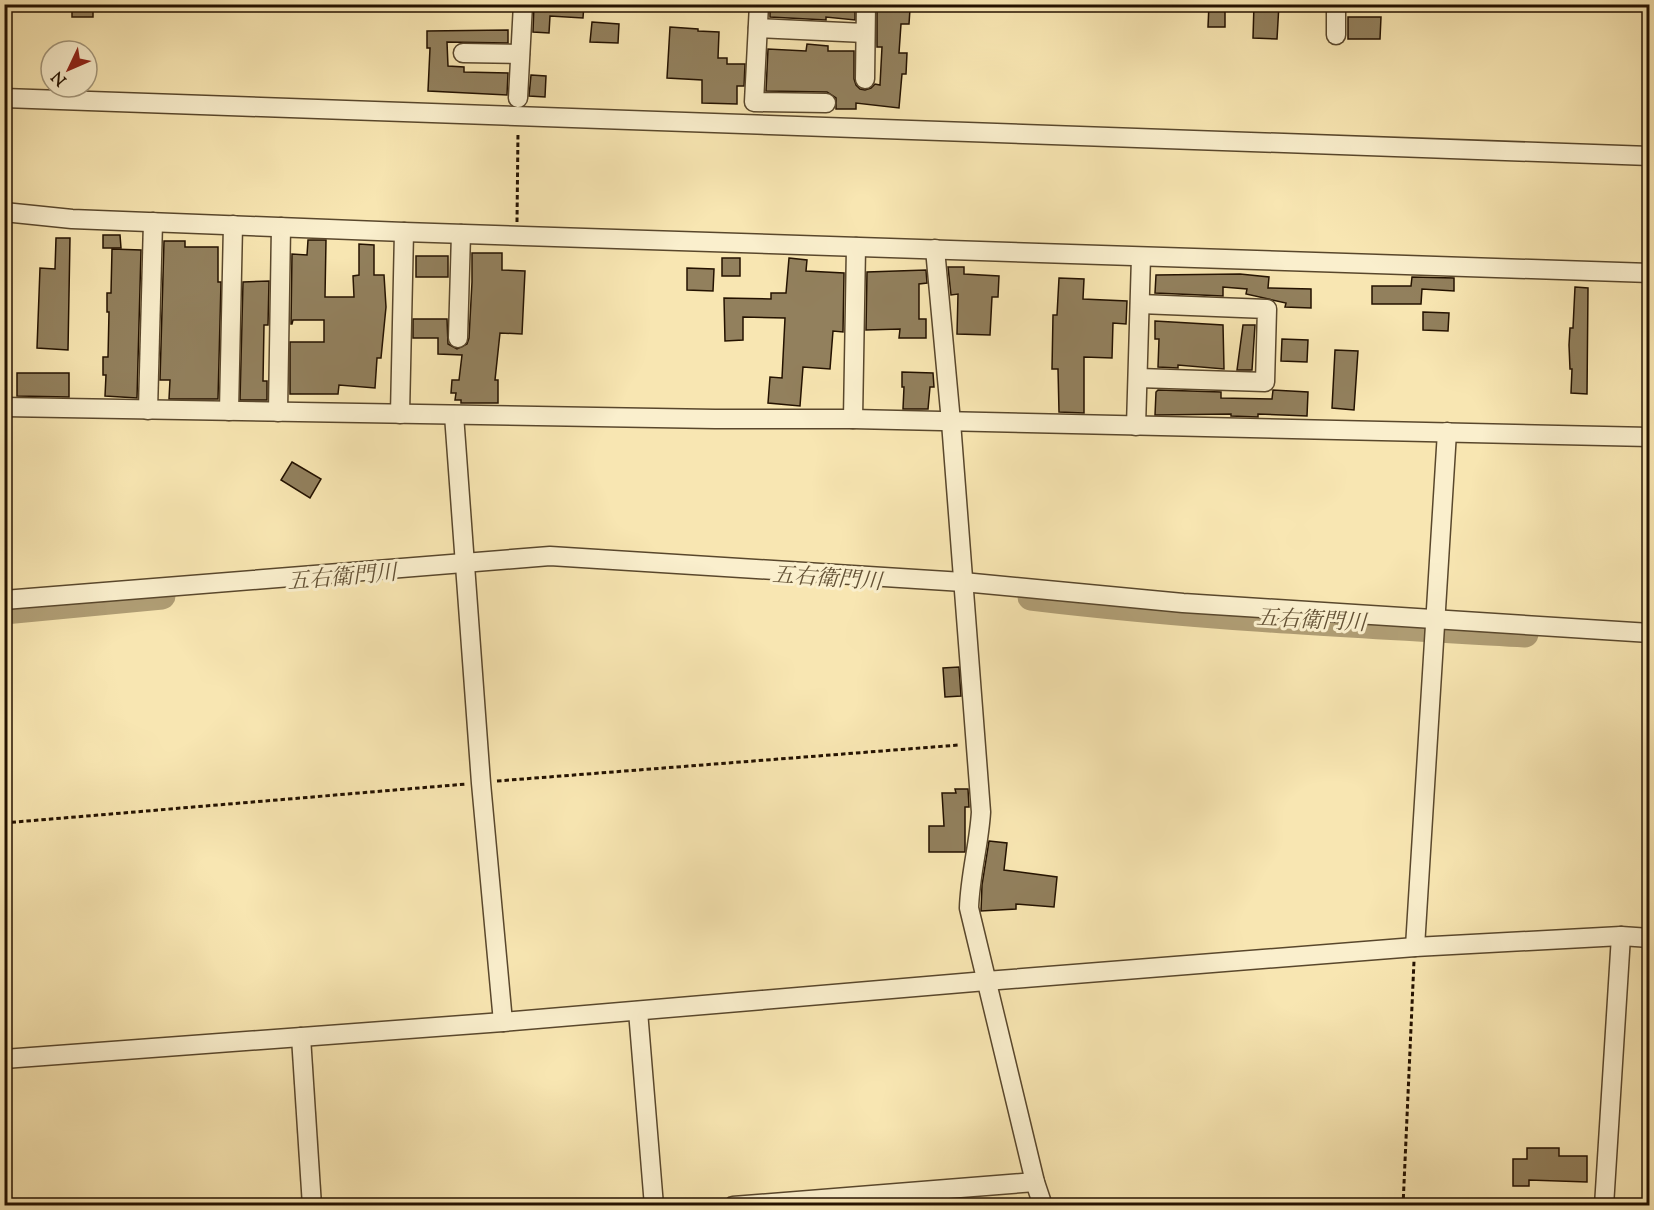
<svg xmlns="http://www.w3.org/2000/svg" width="1654" height="1210" viewBox="0 0 1654 1210" font-family="'Sorts Mill Goudy','Noto Serif JP',serif">
  <style>
    .lines { fill: none; stroke-linecap: round; stroke-linejoin: round }
    .river { stroke: #b09e75; stroke-width: 27 }
    .building { fill: #92805d; stroke: #241200; stroke-width: 1.5 }
    .minor-casing { stroke: #59472c; stroke-width: 21 }
    .path { stroke: #241200; stroke-width: 3; stroke-dasharray: 4.5 3; stroke-linecap: butt }
    .minor { stroke: #faefcd; stroke-width: 18 }
    .labels { text-anchor: middle; dominant-baseline: central; stroke-width: 6; stroke-linejoin: round; paint-order: stroke }
    .water-label { font-size: 22px; font-style: italic; fill: #635135; stroke: #faefcd }
  </style>
  <rect width="100%" height="100%" fill="#f8e6b2"/>
  <filter id="stains"><feTurbulence type="fractalNoise" baseFrequency=".00333" numOctaves="4"/><feColorMatrix values="0 0 0 0 .2 0 0 0 0 .09 0 0 0 0 .02 0 0 0 .5 -.17"/></filter>
  <radialGradient id="worn" r=".72"><stop offset=".6" stop-color="#630" stop-opacity="0"/><stop offset="1" stop-color="#630" stop-opacity=".3"/></radialGradient>
  <g class="lines">
    <g class="river">
      <path d="M 1031,597 C 1196,617 1360,625 1525,634"/>
      <polyline points="4,611 162,596"/>
    </g>
  </g>
  <g class="building">
    <polygon points="534,4 584,4 583,18 550,16 549,33 533,32"/>
    <polygon points="770,4 797,5 797,8 832,4 855,4 855,20 826,17 826,20 770,17"/>
    <polygon points="1209,4 1225,4 1225,27 1208,27"/>
    <polygon points="1254,4 1279,4 1277,39 1253,38"/>
    <rect x="72" y="6" width="21" height="11"/>
    <polygon points="877,6 910,9 909,24 901,24 899,53 907,53 906,74 902,74 899,108 856,103 856,109 836,109 836,98 827,92 766,91 768,49 806,51 807,44 828,46 828,51 854,51 854,79 856,85 860,89 865,90 871,88 875,84 880,85 882,47 877,47"/>
    <polygon points="1348,17 1381,17 1380,39 1348,39"/>
    <polygon points="592,22 619,24 618,43 590,42"/>
    <polygon points="670,27 698,29 698,31 719,32 718,58 727,58 727,64 745,64 744,86 737,86 737,104 702,103 702,80 667,78"/>
    <polygon points="508,30 508,43 447,42 448,66 464,67 464,72 508,73 507,95 428,91 430,48 427,48 427,31"/>
    <polygon points="531,75 546,76 545,97 529,96"/>
    <polygon points="103,235 120,235 121,248 103,248"/>
    <polygon points="56,238 70,238 68,350 37,348 40,268 55,269"/>
    <polygon points="308,240 326,240 325,297 354,297 353,276 359,275 359,244 374,245 374,275 384,275 386,307 381,358 377,358 375,388 339,385 338,394 290,394 290,342 324,342 324,320 293,320 292,324 291,324 292,254 307,255"/>
    <polygon points="164,241 185,241 185,247 218,247 218,282 221,282 218,399 169,399 170,380 160,380"/>
    <polygon points="112,249 141,250 137,398 105,396 106,375 103,375 103,357 108,357 109,312 107,312 107,293 111,293"/>
    <polygon points="472,253 502,253 502,270 525,271 522,334 500,333 495,380 498,380 498,403 461,403 461,400 455,400 456,393 451,393 452,380 459,380 462,355 438,354 438,338 413,338 413,319 447,319 448,344 457,349 467,344 469,338 472,282"/>
    <rect x="416" y="256" width="32" height="21"/>
    <rect x="722" y="258" width="18" height="18"/>
    <polygon points="789,258 807,260 806,271 844,273 843,332 833,331 830,369 803,367 800,406 768,403 770,377 782,378 785,318 743,317 743,340 725,341 724,298 771,299 771,293 786,293"/>
    <polygon points="948,267 964,267 964,274 999,276 998,297 992,297 990,335 957,334 958,294 951,295"/>
    <polygon points="687,268 714,269 713,291 687,290"/>
    <polygon points="926,270 927,283 919,284 919,319 926,319 926,338 899,338 900,329 866,330 867,272"/>
    <polygon points="1240,274 1269,277 1268,288 1311,289 1311,308 1285,307 1286,303 1246,294 1247,289 1223,287 1223,296 1155,293 1156,275"/>
    <polygon points="1412,277 1454,278 1454,291 1422,289 1421,304 1372,304 1372,286 1411,286"/>
    <polygon points="1059,278 1084,279 1083,299 1127,301 1126,324 1113,323 1112,358 1084,357 1084,413 1059,412 1058,369 1052,369 1053,315 1057,315"/>
    <polygon points="269,281 268,325 264,325 263,381 267,381 267,400 240,400 243,282"/>
    <polygon points="1575,287 1588,288 1587,394 1571,393 1572,369 1570,369 1569,345 1570,328 1573,328"/>
    <polygon points="1423,312 1449,313 1448,331 1423,330"/>
    <polygon points="1155,321 1223,325 1224,369 1178,365 1178,368 1158,367 1159,339 1155,339"/>
    <polygon points="1243,325 1255,325 1252,370 1237,370"/>
    <polygon points="1282,339 1308,340 1307,362 1281,361"/>
    <polygon points="1335,350 1358,351 1354,410 1332,408"/>
    <polygon points="902,372 933,373 934,387 930,387 928,409 903,409 904,387 902,387"/>
    <polygon points="17,373 69,373 69,397 17,396"/>
    <polygon points="1158,390 1221,392 1221,398 1272,399 1273,390 1308,392 1307,416 1258,414 1258,417 1231,416 1231,414 1155,415 1156,392"/>
    <polygon points="292,462 321,479 310,498 281,480"/>
    <polygon points="959,667 961,696 945,697 943,668"/>
    <polygon points="955,789 968,789 969,807 965,807 965,852 929,852 929,826 944,826 942,793 956,793"/>
    <polygon points="989,841 1007,843 1004,870 1057,877 1054,907 1016,904 1016,909 981,911 982,885"/>
    <polygon points="1527,1148 1559,1148 1559,1156 1587,1156 1587,1182 1529,1180 1529,1186 1513,1186 1513,1159 1527,1159"/>
  </g>
  <g class="lines">
    <g class="minor-casing">
      <g id="minor">
        <polyline points="759,4 754,102 826,103"/>
        <polyline points="758,28 865,33"/>
        <polyline points="1336,35 1336,4"/>
        <polyline points="463,53 520,54"/>
        <polyline points="865,79 866,4"/>
        <polyline points="4,98 1650,156"/>
        <polyline points="518,98 523,4"/>
        <polyline points="4,212 72,219 404,232 1650,273"/>
        <path d="M 935,249 L 951,422 L 981,812 C 979,845 970,875 969,908 L 1035,1182 L 1043,1206"/>
        <polyline points="458,338 461,234"/>
        <polyline points="1138,378 1265,382 1267,309 1140,304"/>
        <polyline points="4,407 715,419 853,419 1650,437"/>
        <polyline points="148,410 153,222"/>
        <polyline points="229,411 233,225"/>
        <polyline points="278,412 281,227"/>
        <polyline points="400,414 404,232"/>
        <polyline points="454,415 481,783 503,1022"/>
        <polyline points="853,419 856,247"/>
        <polyline points="1136,426 1141,257"/>
        <polyline points="4,600 550,556 963,582 1183,603 1650,633"/>
        <polyline points="1415,947 1447,432"/>
        <polyline points="638,1011 654,1206"/>
        <polyline points="301,1037 312,1206"/>
        <polyline points="4,1059 503,1022 986,981 1415,947 1621,936 1650,938"/>
        <polyline points="733,1206 1035,1182"/>
        <polyline points="1604,1206 1621,936"/>
      </g>
    </g>
    <g class="path">
      <polyline points="517,222 518,132"/>
      <polyline points="497,781 959,745"/>
      <polyline points="4,823 466,784"/>
      <polyline points="1403,1206 1414,961"/>
    </g>
    <use href="#minor" class="minor"/>
  </g>
  <g class="labels">
    <g class="water-label">
      <text transform="translate(342 579) rotate(-5)">五右衛門川</text>
      <text transform="translate(827 580) rotate(4)">五右衛門川</text>
      <text transform="translate(1311 622) rotate(3)">五右衛門川</text>
    </g>
  </g>
  <rect width="1654" height="1210" fill="none" stroke="#f8e6b2" stroke-width="24"/>
  <rect x="6" y="6" width="1642" height="1198" fill="none" stroke="#241200" stroke-width="3"/>
  <rect x="12" y="12" width="1630" height="1186" fill="none" stroke="#241200" stroke-width="1.5"/>
  <g transform="translate(69 69) rotate(226)"><circle r="28" fill="#faefcd" stroke="#a4977b" stroke-width="1.5"/>
  <path d="M0-4.5L10 22L0 15L-10 22Z" fill="#8f2418"/>
  <text y="-9" font-size="16" font-weight="bold" text-anchor="middle" fill="#241200">N</text>
  </g>
  <rect width="100%" height="100%" filter="url(#stains)"/>
  <rect width="100%" height="100%" fill="url(#worn)"/>
</svg>
